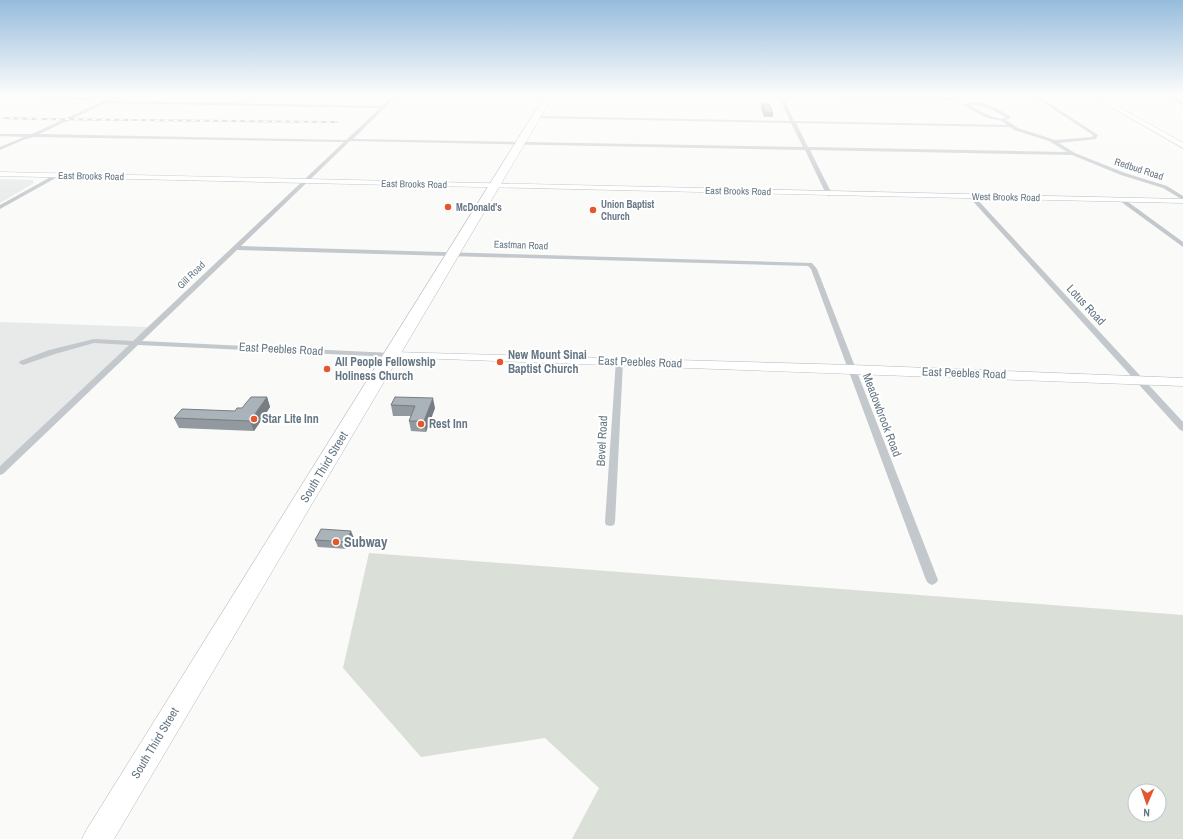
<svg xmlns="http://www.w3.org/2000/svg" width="1183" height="839" viewBox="0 0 1183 839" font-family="'Archivo Narrow',sans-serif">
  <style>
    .built { fill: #e8e9e9 }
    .green { fill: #dadfd7; fill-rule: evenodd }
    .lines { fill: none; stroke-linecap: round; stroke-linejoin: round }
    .secondary-casing { stroke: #b3babf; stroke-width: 1 }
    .highway-casing { stroke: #b4b9bd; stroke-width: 1 }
    .street { fill: #c3c8cc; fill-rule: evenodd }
    .secondary { fill: #fff; fill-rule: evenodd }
    .highway { fill: #fff; fill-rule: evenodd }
    .rail-casing { stroke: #a2aab0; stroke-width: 2 }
    .rail { stroke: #fff; stroke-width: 1.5; stroke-dasharray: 4.5; stroke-linecap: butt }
    .wall { fill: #929a9f }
    .shaded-wall { fill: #777d82 }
    .building { fill: #aab3b9; stroke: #777d82 }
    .poi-dot { fill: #e4572e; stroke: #fff; stroke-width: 1.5 }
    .labels { text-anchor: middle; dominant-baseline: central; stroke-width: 4; stroke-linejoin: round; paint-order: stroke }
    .far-street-label { font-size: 10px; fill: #657683; stroke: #fff }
    .far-poi-label { font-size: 10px; font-weight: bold; fill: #657683; stroke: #fff; text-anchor: start }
    .street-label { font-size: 12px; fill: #657683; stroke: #fff }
    .poi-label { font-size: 12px; font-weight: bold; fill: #657683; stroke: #fff; text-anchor: start }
    .near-poi-label { font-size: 14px; font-weight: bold; fill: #657683; stroke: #fff; text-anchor: start }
  </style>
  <rect width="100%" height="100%" fill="#fafaf8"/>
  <g class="built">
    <polygon points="0,179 33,180 34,183 0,203"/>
    <polygon points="0,322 148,327 0,466"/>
  </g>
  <path class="green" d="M 369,553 L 1183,615 L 1183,839 L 572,839 L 599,788 L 545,738 L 421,757 L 343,668 ZM 1135,791 L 1159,791 L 1159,815 L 1135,815 Z"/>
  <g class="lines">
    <g class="secondary-casing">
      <g id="secondary">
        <polygon points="1089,94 1096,94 1183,143 1183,148"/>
        <polygon points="0,172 1183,199 1183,203 0,176"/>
        <polygon points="392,352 852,365 1183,378 1183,386 388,357 386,355 388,353"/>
      </g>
    </g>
    <g class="highway-casing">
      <polygon id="highway" points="546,94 554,94 114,839 82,839 87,829"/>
    </g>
    <g class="street">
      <path d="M 119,94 L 124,94 L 111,101 L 382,106 L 395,94 L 399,94 L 353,139 L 803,147 L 791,123 L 536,118 L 534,117 L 536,116 L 790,121 L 779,97 L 650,95 L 648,94 L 781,94 L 955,98 L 956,100 L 783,97 L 794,121 L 1007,125 L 1002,121 L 987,118 L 962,105 C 977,97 996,108 1010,116 L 1010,118 L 1006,120 L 1018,128 L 1055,140 L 1092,137 L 1093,135 L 1030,94 L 1035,94 L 1098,135 L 1096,139 L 1059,143 L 1075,153 L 1125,173 L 1167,186 L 1183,196 L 1183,200 L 1163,188 L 1121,175 L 1072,155 L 810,150 L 832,194 L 829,196 L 826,194 L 805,150 L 350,141 L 241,246 L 812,263 L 817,269 L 938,580 L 936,583 L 932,585 L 928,583 L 926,580 L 811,269 L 808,266 L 237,250 L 142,341 L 392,353 L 396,355 L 392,357 L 138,345 L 3,474 L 0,475 L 0,466 L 129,345 L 94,343 L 55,354 L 23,365 L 19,363 L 20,361 L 49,350 L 94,339 L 133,341 L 344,142 L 34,137 L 23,140 L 0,150 L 0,147 L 24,137 L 0,136 L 0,134 L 32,134 L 110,98 L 93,98 L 87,100 L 38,99 L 37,97 L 86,98 C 97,94 109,99 119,94 ZM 106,103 L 380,108 L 346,140 L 39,134 ZM 968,105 C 981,103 994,110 1005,117 L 1002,119 L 990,116 ZM 796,123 L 1010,127 L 1014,130 L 1049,141 L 1067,152 L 808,147 Z"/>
      <polygon points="1167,94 1171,94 1183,103 1183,106"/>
      <polygon points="56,174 61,175 0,209 0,205"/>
      <polygon points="970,196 974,196 1183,422 1183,431 1180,430 970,198"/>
      <polygon points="1120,199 1124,199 1183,242 1183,247 1120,201"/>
      <polygon points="616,360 619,360 623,362 615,522 614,525 610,526 606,525 605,522"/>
    </g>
    <use href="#secondary" class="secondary"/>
    <use href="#highway" class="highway"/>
    <g class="rail-casing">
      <g id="rail">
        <polyline points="0,118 44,119"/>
        <polyline points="38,119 337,122"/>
      </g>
    </g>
    <use href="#rail" class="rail"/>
  </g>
  <g class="wall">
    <polygon points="762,104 773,113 773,117 764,117 761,108"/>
    <polygon points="267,397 270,407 254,431 179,428 174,418 235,411 242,408"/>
    <polygon points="395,397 435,408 426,432 411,431 409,421 411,416 393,416 391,405"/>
    <polygon points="354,538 348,549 318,547 315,540"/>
  </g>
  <g class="shaded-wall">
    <polygon points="267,397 270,407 254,431 250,421"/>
    <polygon points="433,398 435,408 426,432 424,421"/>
    <polygon points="351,531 354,538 348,549 346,542"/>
  </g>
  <g class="building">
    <polygon points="762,104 769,104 773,113 765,113"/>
    <polygon points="251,397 267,397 250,421 174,418 182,409 235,411 237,408 242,408"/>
    <polygon points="395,397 433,398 424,421 409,421 415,406 391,405"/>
    <polygon points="321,529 351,531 346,542 315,540"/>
  </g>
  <linearGradient id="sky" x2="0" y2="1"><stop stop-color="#96bcdc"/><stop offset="0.45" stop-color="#fdfdfc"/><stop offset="1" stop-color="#fdfdfc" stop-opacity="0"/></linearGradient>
  <rect width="1183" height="211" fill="url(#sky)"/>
  <g class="poi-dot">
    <circle cx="448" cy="207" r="4"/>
    <circle cx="593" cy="210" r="4"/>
    <circle cx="500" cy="362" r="4"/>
    <circle cx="327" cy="369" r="4"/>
    <circle cx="254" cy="419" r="4"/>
    <circle cx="421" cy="424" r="4"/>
    <circle cx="336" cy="542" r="4"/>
  </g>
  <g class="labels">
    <g class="far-street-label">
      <text transform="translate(1139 169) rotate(18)">Redbud Road</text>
      <text transform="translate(91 176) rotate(1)">East Brooks Road</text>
      <text transform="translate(414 184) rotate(1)">East Brooks Road</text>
      <text transform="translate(738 191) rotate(1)">East Brooks Road</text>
      <text transform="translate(1006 197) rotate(1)">West Brooks Road</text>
      <text transform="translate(521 245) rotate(2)">Eastman Road</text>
      <text transform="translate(191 275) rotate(-44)">Gill Road</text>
    </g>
    <g class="far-poi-label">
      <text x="601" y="204">Union Baptist<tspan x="601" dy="12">Church</tspan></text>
      <text x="456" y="207">McDonald's</text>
    </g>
    <g class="street-label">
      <text transform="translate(1086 305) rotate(47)">Lotus Road</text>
      <text transform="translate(281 349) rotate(3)">East Peebles Road</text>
      <text transform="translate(640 362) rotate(2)">East Peebles Road</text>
      <text transform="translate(964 373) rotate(2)">East Peebles Road</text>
      <text transform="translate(882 415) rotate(69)">Meadowbrook Road</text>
      <text transform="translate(602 441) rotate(-87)">Bevel Road</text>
      <text transform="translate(324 467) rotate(-59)">South Third Street</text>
      <text transform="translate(155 743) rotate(-59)">South Third Street</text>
    </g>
    <g class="poi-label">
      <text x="508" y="355">New Mount Sinai<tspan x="508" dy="14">Baptist Church</tspan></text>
      <text x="335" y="362">All People Fellowship<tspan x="335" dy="14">Holiness Church</tspan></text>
      <text x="262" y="419">Star Lite Inn</text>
      <text x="429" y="424">Rest Inn</text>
    </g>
    <g class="near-poi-label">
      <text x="344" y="542">Subway</text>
    </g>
  </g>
  <g transform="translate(1147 803) rotate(182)"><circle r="19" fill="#ffffff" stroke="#c1c8cd"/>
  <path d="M0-3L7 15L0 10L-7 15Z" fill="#e4572e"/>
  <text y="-6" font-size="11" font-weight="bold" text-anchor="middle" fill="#657683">N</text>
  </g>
</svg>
